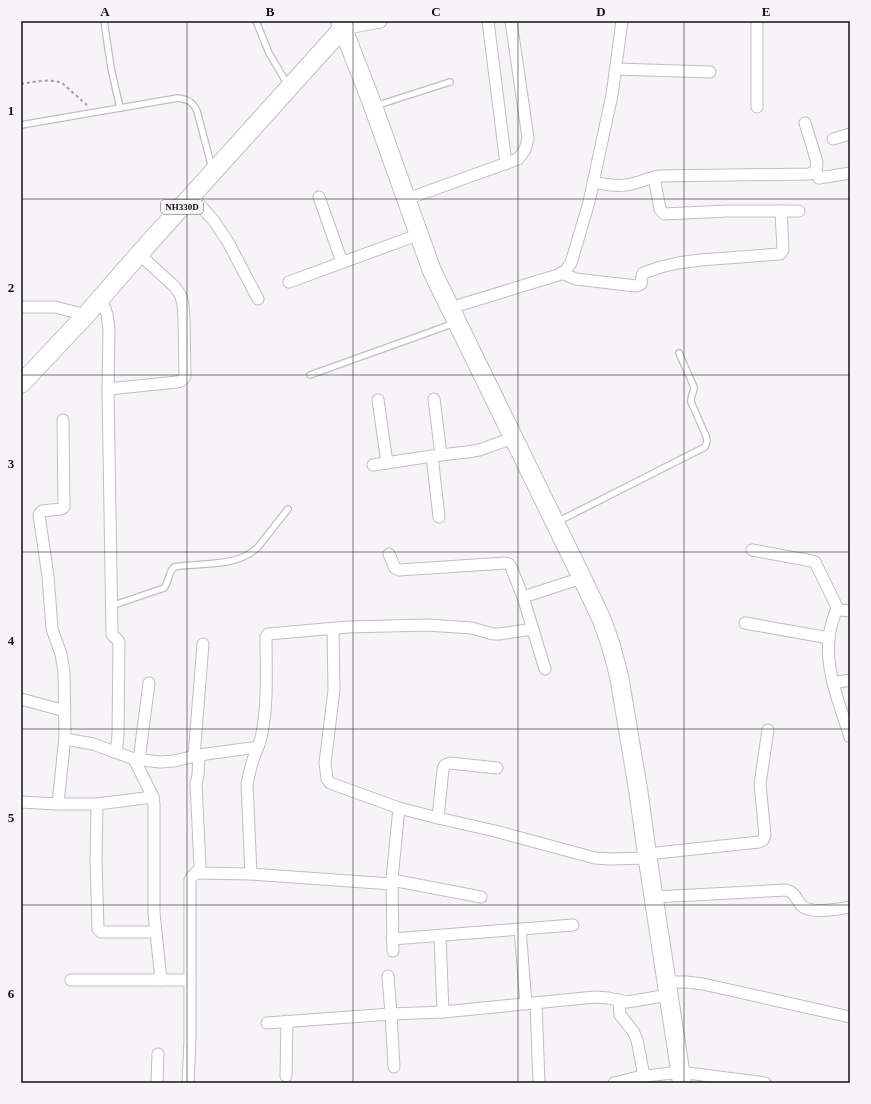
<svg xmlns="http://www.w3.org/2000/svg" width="871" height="1104" viewBox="0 0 871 1104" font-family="'Times New Roman',serif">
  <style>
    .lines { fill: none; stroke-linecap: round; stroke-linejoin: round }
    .service-casing { stroke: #c1bec2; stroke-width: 8 }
    .minor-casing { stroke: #c1bec2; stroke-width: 13 }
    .tertiary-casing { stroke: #c1bec2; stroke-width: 15 }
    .trunk-casing { stroke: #c1bec2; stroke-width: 20 }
    .path { stroke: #a19fa2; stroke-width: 2; stroke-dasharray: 3 3; stroke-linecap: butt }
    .service { stroke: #fff; stroke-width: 5.5 }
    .minor { stroke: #fff; stroke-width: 11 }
    .tertiary { stroke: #fff; stroke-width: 13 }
    .trunk { stroke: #fff; stroke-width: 18 }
    .grid { fill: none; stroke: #100f11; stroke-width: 1; stroke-opacity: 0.55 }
    .labels { text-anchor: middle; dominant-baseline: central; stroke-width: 3; stroke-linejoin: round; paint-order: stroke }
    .shield { fill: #f7f4f8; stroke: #555456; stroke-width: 1 }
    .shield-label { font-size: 9px; font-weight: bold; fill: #100f11 }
    .neatline { fill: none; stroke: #100f11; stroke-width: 1.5 }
    .grid-label { font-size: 13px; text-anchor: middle; font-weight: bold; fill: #100f11 }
  </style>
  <rect width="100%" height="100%" fill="#f7f4f8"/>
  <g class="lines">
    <g class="service-casing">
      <g id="service">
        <polyline points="104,21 111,68 120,108"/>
        <polyline points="256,21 269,53 288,85"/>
        <polyline points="375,106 450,82"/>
        <path d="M 21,125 L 178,98 C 189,100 192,101 197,111 L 212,168"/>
        <polyline points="310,375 455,323"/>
        <path d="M 557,522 L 705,447 L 707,441 L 706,436 L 691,402 C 690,397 694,393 694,387 L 679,353"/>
        <path d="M 111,606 L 164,588 C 169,582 168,573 174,567 C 180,566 187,565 193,565 C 215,563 241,564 258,547 L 288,509"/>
      </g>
    </g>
    <g class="minor-casing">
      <g id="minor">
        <polyline points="488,21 506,164"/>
        <polyline points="757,21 757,107"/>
        <polyline points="616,69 710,72"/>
        <polyline points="833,139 850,134"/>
        <polyline points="816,170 819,178 850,173"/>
        <polyline points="654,177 660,209 664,214 727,211 799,211"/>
        <path d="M 593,182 C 603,184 615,187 625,185 C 637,184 647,178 659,176 L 810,174 L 816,170 L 817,162 L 805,123"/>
        <polyline points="192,196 214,221 228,242 258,299"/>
        <polyline points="319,197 342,262"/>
        <polyline points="407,199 518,159 525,150 528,138 511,21"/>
        <polyline points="561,273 576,279 636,286 641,284 642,276 643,273 661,267 678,263 700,260 780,254 783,250 781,211"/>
        <polyline points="289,282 420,234"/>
        <path d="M 101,299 L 107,314 L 109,329 L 108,389 L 112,634 C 113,638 118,638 119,642 L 118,735 L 116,752"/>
        <polyline points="21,307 55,307 86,315"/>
        <polyline points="450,308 558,275 565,271 571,263 589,202 607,118 612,95 622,21"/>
        <polyline points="108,389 177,382 181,381 185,377 184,318 183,305 181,296 175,287 139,254"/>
        <polyline points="434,399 441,455"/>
        <polyline points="378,400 387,463"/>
        <polyline points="432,456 439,517"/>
        <polyline points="373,465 432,456 467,452 479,450 513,438"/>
        <polyline points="752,550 812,561 815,562 837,607 840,610 850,611"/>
        <polyline points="389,554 395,568 399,570 505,563 509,564 511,567 523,597 545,669"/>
        <polyline points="523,597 582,578"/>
        <path d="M 837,607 C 834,617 830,627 829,637 C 825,671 840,705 850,737"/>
        <polyline points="745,623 829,638"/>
        <polyline points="333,629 334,690 325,763 327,779 330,783 399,808 438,818 495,831 595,858 610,859 648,858"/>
        <polyline points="833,683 850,680"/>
        <polyline points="21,699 65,711"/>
        <polyline points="65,739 93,744 134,759 160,762 174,761 199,755 258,747"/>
        <polyline points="194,756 203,644"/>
        <polyline points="134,759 153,797 154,804 154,913 161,980"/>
        <polyline points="139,760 149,683"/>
        <polyline points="21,802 58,804 97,804 153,797"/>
        <polyline points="58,804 65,736 64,672 61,654 52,629 48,576 39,515 42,511 61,509 64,507 63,420"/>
        <polyline points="97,804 96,860 98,929 101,932 156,932"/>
        <polyline points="438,818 443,769 445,765 450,763 497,768"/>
        <polyline points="647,854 759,842 763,840 765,835 760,784 768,730"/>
        <polyline points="197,873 251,874 392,884"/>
        <path d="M 251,874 L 247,784 C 249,775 251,765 254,757 C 257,749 261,741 262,733 C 268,702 266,669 266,637 L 268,634 L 348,627 L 427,625 L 472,628 L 493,634 L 500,634 L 533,629"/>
        <polyline points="392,880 481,897"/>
        <path d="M 654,897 L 786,890 C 796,893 795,898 801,905 C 810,915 838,909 850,907"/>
        <polyline points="520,929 526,1004"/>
        <polyline points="440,936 443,1012"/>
        <polyline points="392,939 573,925"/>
        <polyline points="393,951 392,879 399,808"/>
        <polyline points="388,976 391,1014 394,1067"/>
        <polyline points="71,980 190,980"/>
        <polyline points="667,982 686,982 703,984 850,1017"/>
        <polyline points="619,1000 620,1015 633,1031 637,1040 644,1076"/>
        <polyline points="536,1003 539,1083"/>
        <polyline points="267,1023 391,1014 443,1012 595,997 608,998 627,1002 669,995"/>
        <polyline points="286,1076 287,1021"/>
        <polyline points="157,1083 158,1054"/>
        <path d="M 188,1083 L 190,1040 L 190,880 C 192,874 199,873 200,866 L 196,784 L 198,775 L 199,755"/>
        <polyline points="614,1083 638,1077 680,1072 765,1083"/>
      </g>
    </g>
    <g class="tertiary-casing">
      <polyline id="tertiary" points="343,28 380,21"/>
    </g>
    <g class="trunk-casing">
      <g id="trunk">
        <polyline points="340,21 373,106 432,271 582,578 602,620 611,646 619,676 638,789 647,854 682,1083"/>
        <polyline points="21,384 86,315 139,254 343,28"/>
      </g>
    </g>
    <path class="path" d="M 21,84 C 34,82 49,78 62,83 L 87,105"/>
    <use href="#service" class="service"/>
    <use href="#minor" class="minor"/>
    <use href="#tertiary" class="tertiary"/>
    <use href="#trunk" class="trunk"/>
  </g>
  <path class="grid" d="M 187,21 L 187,1083M 353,21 L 353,1083M 518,21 L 518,1083M 684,21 L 684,1083M 21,199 L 850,199M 21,375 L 850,375M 21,552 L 850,552M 21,729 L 850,729M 21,905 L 850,905"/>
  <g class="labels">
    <rect class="shield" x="161" y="200" width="42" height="14" rx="3"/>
    <g class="shield-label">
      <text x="182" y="207">NH330D</text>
    </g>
  </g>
  <rect width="871" height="1104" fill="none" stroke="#f7f4f8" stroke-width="44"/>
  <rect x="22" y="22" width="827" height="1060" class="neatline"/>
  <g class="grid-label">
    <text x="105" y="16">A</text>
    <text x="270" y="16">B</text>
    <text x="436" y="16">C</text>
    <text x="601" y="16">D</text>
    <text x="766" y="16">E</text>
    <text x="11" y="115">1</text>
    <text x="11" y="292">2</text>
    <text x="11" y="468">3</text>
    <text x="11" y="645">4</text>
    <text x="11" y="822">5</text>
    <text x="11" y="998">6</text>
  </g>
</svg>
